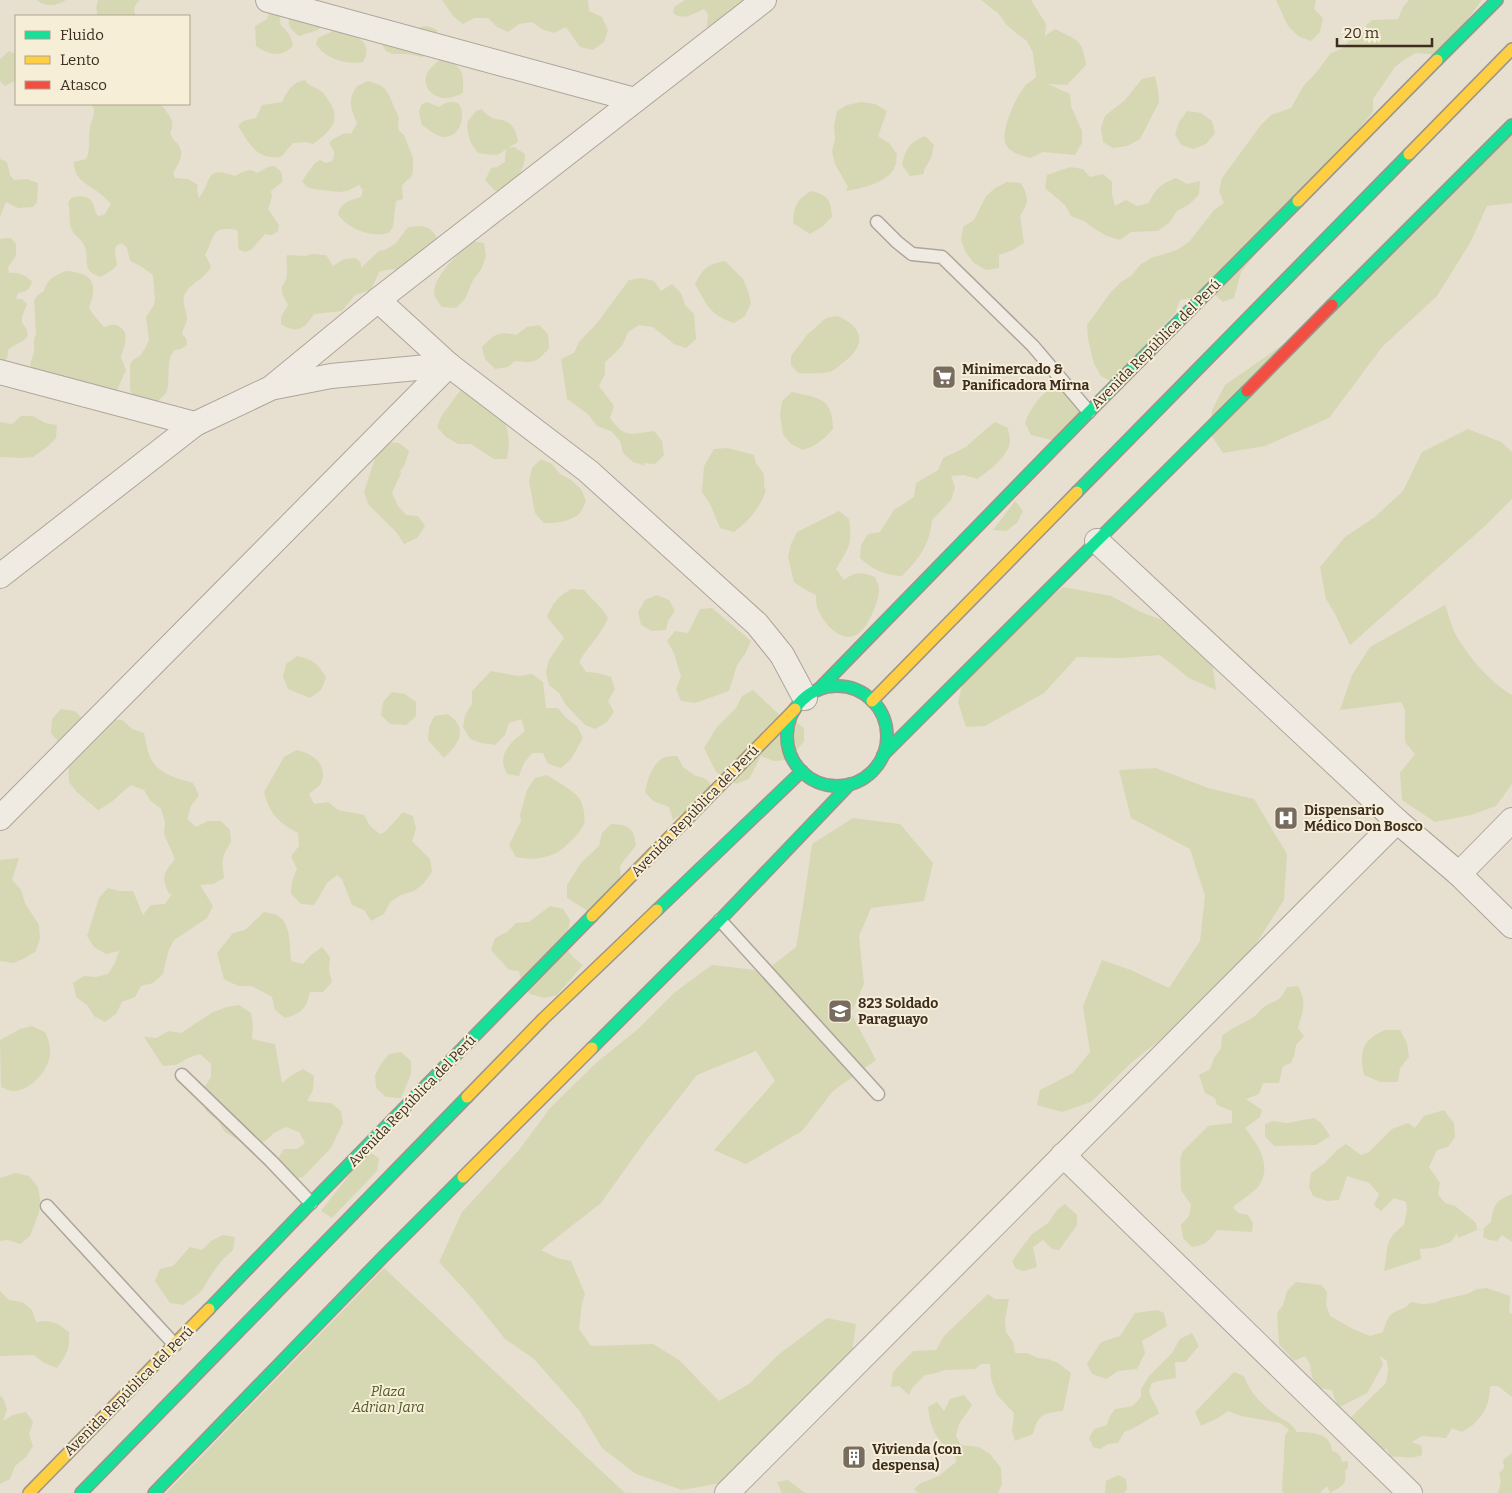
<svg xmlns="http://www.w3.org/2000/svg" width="1512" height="1493" viewBox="0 0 1512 1493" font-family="Bitter,serif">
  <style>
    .green { fill: #d6d7b3 }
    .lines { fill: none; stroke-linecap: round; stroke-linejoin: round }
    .lane-casing { stroke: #ada599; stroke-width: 15 }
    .street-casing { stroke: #ada599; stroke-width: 26 }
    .fast-casing { stroke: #9c958a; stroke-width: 14 }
    .slow-casing { stroke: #9c958a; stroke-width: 14 }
    .jam-casing { stroke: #9c958a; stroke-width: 14 }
    .lane { stroke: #efebe3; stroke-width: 12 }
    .street { stroke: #efebe3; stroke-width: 24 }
    .fast { stroke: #16e098; stroke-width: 11 }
    .slow { stroke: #ffcf43; stroke-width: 11 }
    .jam { stroke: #f24e42; stroke-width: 11 }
    .labels { text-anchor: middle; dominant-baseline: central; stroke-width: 4; stroke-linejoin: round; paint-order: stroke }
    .street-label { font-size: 14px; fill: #3d2e20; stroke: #f7eed8 }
    .poi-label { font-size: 14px; font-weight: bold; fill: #3d2e20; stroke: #f7eed8; text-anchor: start }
    .park-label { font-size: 14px; font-style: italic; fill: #4d5a26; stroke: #f7eed8 }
  </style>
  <rect width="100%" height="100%" fill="#e7e0d1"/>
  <g class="green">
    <path d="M 37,0 L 66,0 C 56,6 46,8 37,0 Z"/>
    <path d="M 98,0 L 140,0 C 134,5 133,9 136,16 L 98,16 L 96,8 Z"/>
    <polygon points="442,0 588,0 589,11 602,17 608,30 604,42 593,50 580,47 566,27 554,33 542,29 532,22 519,24 508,32 497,27 488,18 474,18 463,24 453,16"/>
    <path d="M 685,0 L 754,0 L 714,29 L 707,27 L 708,14 L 704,9 C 693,14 684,21 673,13 L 674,7 Z"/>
    <path d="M 981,0 L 1031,0 L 1046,24 L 1045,36 L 1055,29 C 1078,41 1082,38 1086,65 L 1067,85 L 1048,84 L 1070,94 L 1071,106 L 1082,131 L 1082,143 L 1075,155 L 1043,152 L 1030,158 C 1022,156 1011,153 1006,145 C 999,133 1017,93 1027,84 C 1029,82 1033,80 1036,77 L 1033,53 L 1027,41 L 1016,33 L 1006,24 L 998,13 Z"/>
    <polygon points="1276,0 1316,0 1314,9 1323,18 1320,32 1311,41 1298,36 1288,26"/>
    <polygon points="1409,0 1482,0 1441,55 1416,53 1405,59 1395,67 1373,99 1373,112 1241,272 1234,298 1223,302 1214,294 1180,300 1175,313 1112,382 1101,376 1094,364 1088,339 1087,325 1111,292 1121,282 1132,275 1140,265 1151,258 1177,250 1189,242 1214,210 1224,203 1219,191 1222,178 1261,125 1271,115 1291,108 1304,85 1314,75 1330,54 1342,48 1372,20 1398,19 1403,7"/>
    <path d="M 271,6 L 281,10 L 280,24 C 287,31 292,36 293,46 C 282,58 268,55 256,46 L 255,26 L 267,19 Z"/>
    <path d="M 290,12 L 323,25 L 318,30 L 299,36 C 289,29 287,24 290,12 Z"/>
    <polygon points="425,26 431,27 437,30 438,37 428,54 422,57 408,54 392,54 386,51 383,46 382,39"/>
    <path d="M 335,30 C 351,34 376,40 363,62 C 346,65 325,59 316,44 L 318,38 Z"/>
    <polygon points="9,51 16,54 16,80 5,86 0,81 0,59"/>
    <path d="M 442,58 C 463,66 464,72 463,93 C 458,95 452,98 447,98 C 435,99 423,89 426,76 C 428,69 437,62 442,58 Z"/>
    <polygon points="1155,76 1158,90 1159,102 1140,139 1127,146 1113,148 1103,142 1101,128 1105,116 1125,100 1142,79"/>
    <path d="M 305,80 C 309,87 315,86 321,91 C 324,93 326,97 328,100 C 343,120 330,132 313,144 L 306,142 L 293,143 L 281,157 C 256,160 250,144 238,126 L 243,121 L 256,118 L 262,105 L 282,102 C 287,91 292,82 305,80 Z"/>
    <path d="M 368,81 L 380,85 L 385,89 L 389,95 L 399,118 L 398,124 L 399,131 L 404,135 L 413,158 L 413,171 L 411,177 L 406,181 L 402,186 L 403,199 L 396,201 L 393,227 L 389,233 C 372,238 347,229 338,214 C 341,202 350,200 361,197 L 363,190 L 359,185 L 347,191 L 340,192 L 313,189 L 307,187 L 302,181 L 314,164 L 320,160 L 326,163 L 332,161 C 336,154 334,150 329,143 L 333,139 L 345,133 L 351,134 L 357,123 C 351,108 347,100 357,86 Z"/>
    <path d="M 427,102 L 439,107 C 446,102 450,101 458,103 C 467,114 461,137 444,137 C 436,136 429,130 422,125 L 419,112 L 421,105 Z"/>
    <path d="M 861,102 L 875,104 L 887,111 L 878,136 L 889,143 L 897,154 C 896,158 897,163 895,166 C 890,182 861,189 846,191 L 848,187 L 835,164 L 832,152 L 835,139 L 834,126 L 837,111 L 847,105 Z"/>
    <path d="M 91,104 L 161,104 C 167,114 177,120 170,133 C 172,138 173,139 177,143 C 186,154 179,163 173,173 L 175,178 L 188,179 L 198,185 L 197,191 L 199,198 C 213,180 204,165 235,176 C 243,172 249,167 257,173 L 268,167 L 274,166 C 281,170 283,174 282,182 L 271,191 L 272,197 L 268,209 L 279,225 L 278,231 L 272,235 L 265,234 L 251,250 L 245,252 L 239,250 C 237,243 239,237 237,230 C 210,226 216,235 205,255 L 211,266 C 207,278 193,281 186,292 C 180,301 187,309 187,319 C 187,324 183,328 182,334 L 186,338 L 187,345 L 181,349 L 175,350 L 171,355 L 169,362 L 168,387 L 166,393 L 156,403 L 136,401 L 130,390 L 130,364 L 134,359 L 140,356 L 147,345 L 149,339 L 146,317 L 154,305 L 155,299 L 153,275 L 142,267 L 130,261 L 127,248 L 122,243 L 116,246 C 114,253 116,258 117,265 L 112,270 L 101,277 C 79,271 91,258 84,245 C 81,238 73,236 71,227 C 68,219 71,211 68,203 L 71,198 C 79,195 90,195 93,204 C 95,209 95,212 98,216 L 104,215 L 111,204 C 108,201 105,198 102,195 C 89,185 73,180 74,162 L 86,159 C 91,150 88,138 90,127 C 91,122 94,117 94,111 C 94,107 93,108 91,104 Z"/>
    <path d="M 482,109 C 484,112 487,115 491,117 C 494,120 498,119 502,120 C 513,122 517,133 518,142 L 508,148 L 514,147 L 525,154 C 525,170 515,186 500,193 L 494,190 L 485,180 L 491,168 L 497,167 L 505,162 L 505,155 L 507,149 L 497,155 L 483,154 L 477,152 L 470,141 L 467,127 L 468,121 L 476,111 Z"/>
    <polygon points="1187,111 1201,113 1212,121 1215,133 1206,144 1193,149 1181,145 1175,134 1179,122"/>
    <polygon points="1512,130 1512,203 1487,206 1470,243 1437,296 1382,347 1329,418 1265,446 1223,453 1211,435 1212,410 1225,385 1328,313"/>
    <path d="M 925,136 L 934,145 L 931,158 L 924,170 L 924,174 L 910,176 L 902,165 C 906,148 909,143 925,136 Z"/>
    <polygon points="0,159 7,162 10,175 14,180 27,179 38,183 37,202 33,207 18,208 6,202 0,217"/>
    <path d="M 1070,167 L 1083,169 L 1090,177 L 1103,174 L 1112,182 L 1112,195 L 1115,206 L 1126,200 L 1137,206 L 1149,203 C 1156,188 1161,184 1176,178 L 1187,184 L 1200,181 L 1199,194 L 1190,204 L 1177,211 L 1169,223 L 1158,231 L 1131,232 L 1120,240 L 1107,236 L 1095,229 L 1084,221 L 1071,216 L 1065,205 L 1045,188 L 1047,175 Z"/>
    <path d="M 1007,182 L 1021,183 C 1029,198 1029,202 1020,216 L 1024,243 L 1013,250 L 999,255 L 999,268 L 986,270 L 974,263 L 966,253 L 961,240 L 963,227 L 974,220 L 986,196 L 995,188 Z"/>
    <path d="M 811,191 C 828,195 831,200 832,217 L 822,227 L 810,234 L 793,223 C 794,205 796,201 811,191 Z"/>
    <path d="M 420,226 C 431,227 435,232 438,242 L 406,268 L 386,270 L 379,272 L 371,290 L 355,295 L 342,311 L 314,314 C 305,328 297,335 281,324 L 281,317 L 288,305 L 282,293 L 282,286 C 291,276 285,267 287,255 L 306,256 L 312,254 L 326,255 L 333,266 L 344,259 L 356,258 L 361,263 L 361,268 L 379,251 L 385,250 L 396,243 L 408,227 Z"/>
    <path d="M 5,238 L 11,238 L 16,244 L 16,256 L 8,267 L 9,273 C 18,272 26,275 32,282 C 29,290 26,292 18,293 L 16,299 L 22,299 L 27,304 L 22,317 L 22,323 L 26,328 L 28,335 C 23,344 15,343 8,350 C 8,358 6,362 0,367 L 0,239 Z"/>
    <path d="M 471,241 L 484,243 L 486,256 L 482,268 L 473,280 L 465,299 L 456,308 L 442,307 C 440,304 437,301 435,297 C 429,279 460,253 471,241 Z"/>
    <path d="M 725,261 L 743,279 L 748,291 L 751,303 L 745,316 L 734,323 C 710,315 707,305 695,284 C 703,269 707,264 725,261 Z"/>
    <path d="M 66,271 C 92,273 99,282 89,308 C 92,313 100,323 104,327 C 110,325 115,323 120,327 C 131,334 123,348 121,358 L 126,370 L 118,388 L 114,393 L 33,372 L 30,365 L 34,352 L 34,339 L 36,334 L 34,300 L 38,295 L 44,291 C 47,279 55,275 66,271 Z"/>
    <path d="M 642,278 L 654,281 L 661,291 L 672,284 L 681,293 L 685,305 L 694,314 L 696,339 L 686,348 L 674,344 L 653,327 L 639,325 L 628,332 L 623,344 L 615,353 L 605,362 L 605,374 L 599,386 L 614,406 L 610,418 C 625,439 631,434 654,431 L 662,441 L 664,455 L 655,464 L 643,463 L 646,466 L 633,462 L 623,453 L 620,441 L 611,431 L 597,426 L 589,415 L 567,399 L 561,359 L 574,353 L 579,342 L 597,323 L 629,280 Z"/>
    <path d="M 838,316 C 863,327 867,345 844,362 C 841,364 836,369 832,371 C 824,374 806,374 798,373 L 791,365 L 791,356 L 807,335 L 826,318 Z"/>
    <path d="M 539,325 L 548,334 L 549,348 C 537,362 534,364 515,361 L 508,367 L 495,369 L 485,359 L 482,347 C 495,334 498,331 516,335 L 527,327 Z"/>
    <polygon points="465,384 504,420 508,433 509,446 507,459 494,459 471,444 458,444 446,437 437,427 442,415"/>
    <path d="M 1057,384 L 1069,391 L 1081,412 L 1055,441 L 1031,435 L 1025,423 C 1031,406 1041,394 1057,384 Z"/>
    <path d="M 792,392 C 818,398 833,397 833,429 C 824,439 816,446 803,450 L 791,444 L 783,434 L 780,415 L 782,401 Z"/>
    <polygon points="21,416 33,416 45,423 57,425 56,438 47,447 33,457 20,458 0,457 0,422 12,424"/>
    <path d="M 995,422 L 1008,428 C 1008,432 1010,436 1010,440 C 1010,455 988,472 977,479 L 964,475 L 951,476 L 955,488 L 951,500 L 932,520 C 930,544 919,559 902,576 C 883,575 874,570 860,558 L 861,545 L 868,534 L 880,532 L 894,510 L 914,497 L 916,483 L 938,470 L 943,458 L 966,447 L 985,430 Z"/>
    <polygon points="1468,429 1501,442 1512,452 1512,499 1485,526 1350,645 1335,614 1326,599 1320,567 1345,537 1375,517 1403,491 1422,452"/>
    <polygon points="386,442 399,443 409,451 405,464 398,474 402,471 392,493 398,506 406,515 418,516 425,526 417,538 404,544 397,533 368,504 364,492 377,452"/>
    <path d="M 728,448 L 754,455 L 756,463 L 764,474 L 764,486 L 766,490 C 760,508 749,521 734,532 L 720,528 L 710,504 L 702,492 L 704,466 L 714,449 Z"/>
    <path d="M 541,459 L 552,464 L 560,474 L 571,480 L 581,489 L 586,501 C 584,505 582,510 580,513 C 571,522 556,523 544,523 L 535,513 L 529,481 L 532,468 Z"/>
    <polygon points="1015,501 1023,511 1017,523 1006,531 993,530"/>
    <path d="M 839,511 L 849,519 C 853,544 848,549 836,569 L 844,580 C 855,571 863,572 875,577 C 877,582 880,587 879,592 C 878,603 867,630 856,635 C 840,643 824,623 818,610 C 816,606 816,600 816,595 L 804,589 L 794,582 L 788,557 L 791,544 L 797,532 Z"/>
    <polygon points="1063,587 1111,596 1143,613 1182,627 1211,654 1216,690 1189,678 1160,655 1122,658 1077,657 1044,693 985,726 966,727 958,702 965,672"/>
    <path d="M 571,589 L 584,590 C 593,601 602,607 608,618 C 601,635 588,646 579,662 L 586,672 L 598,673 L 611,677 L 615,689 L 608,701 L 614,712 L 607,722 L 595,729 L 585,725 L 566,705 L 559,693 L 549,685 L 546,672 L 549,660 L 564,638 L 547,617 C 553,602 558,597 571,589 Z"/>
    <polygon points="657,595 669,600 675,611 668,621 666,630 652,631 641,625 638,612 645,600"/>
    <path d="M 1445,605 C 1449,615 1451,626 1456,635 C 1469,657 1489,682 1512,695 L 1512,784 L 1496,806 L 1471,815 L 1435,822 L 1402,800 L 1400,773 L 1415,754 L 1405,742 L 1405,710 L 1401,702 L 1340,710 L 1352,675 L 1370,647 Z"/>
    <polygon points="712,608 751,641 745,654 737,665 729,691 695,703 681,701 676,689 681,677 674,653 667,641 675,631 688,633 700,609"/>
    <path d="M 297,656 C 313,660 318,663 326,678 L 321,690 L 310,698 L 288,689 L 283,677 L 286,664 Z"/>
    <path d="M 491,671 L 518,676 L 532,674 L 543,682 L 546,708 L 558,708 L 566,718 L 577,726 L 583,738 L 571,759 L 561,768 L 548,764 L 543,753 L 532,753 L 524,763 L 519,776 L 507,774 C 506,771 503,765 503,762 C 503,748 516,738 525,731 L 521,719 L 509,723 L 505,735 L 495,745 L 481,743 L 470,739 L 463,727 L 465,715 L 472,704 L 472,691 Z"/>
    <polygon points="753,690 782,717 794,721 804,728 804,741 796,751 787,760 774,761 761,756 749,779 736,784 716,772 704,748 717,727 736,708 742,696"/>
    <polygon points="392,692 405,694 416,702 416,716 406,725 390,724 381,715 383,702"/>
    <path d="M 61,709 L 75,711 L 84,721 L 110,719 L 122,720 L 132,729 L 144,733 C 146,741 147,750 150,757 C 157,774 177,778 193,783 L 199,795 L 191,806 L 187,819 L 196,827 L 208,821 L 221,821 L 230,830 L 231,842 C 221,857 222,861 224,878 L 213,884 L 200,885 L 213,906 L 207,918 L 174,940 L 168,952 L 163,974 L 153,983 L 141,986 L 135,997 L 122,1002 L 116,1014 L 105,1022 L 94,1016 L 87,1005 L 76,997 L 73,983 L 84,976 L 96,977 L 108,974 L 115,963 L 119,951 L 106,954 L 94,947 L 87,936 L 99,898 L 108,888 L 120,891 L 133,891 L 143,915 L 151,905 L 165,904 L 172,894 L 169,894 C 161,876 163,874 175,859 L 164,834 L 165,822 L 161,809 L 150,800 L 144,790 L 131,785 C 118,795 113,803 98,810 L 77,792 L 69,782 L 68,754 L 51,733 L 52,719 Z"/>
    <path d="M 448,714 C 451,717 456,720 457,723 C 466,736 453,749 444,758 L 428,740 L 429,727 L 434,716 Z"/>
    <path d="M 297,750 C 308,753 322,759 323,773 C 324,776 321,782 320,785 L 309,794 L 314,804 L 328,802 L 338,810 L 364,815 L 370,826 L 380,834 L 385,832 L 403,812 L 413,816 L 416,829 L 412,841 L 430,859 L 432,872 L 424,883 L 414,891 L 401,895 L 390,902 L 384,914 L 371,921 L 364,910 L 352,905 L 342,879 L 337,875 L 327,883 L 314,905 L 301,904 L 291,894 L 292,881 L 297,869 L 291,856 L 299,846 L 298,833 C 279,823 269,813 264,792 L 284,757 Z"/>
    <path d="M 677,756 L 683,767 L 694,775 L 706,779 L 714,789 L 673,820 L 669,807 L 653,801 L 645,792 C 647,780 653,762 665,757 C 668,756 674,756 677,756 Z"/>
    <polygon points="1156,768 1208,788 1254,799 1287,854 1284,900 1229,986 1132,1062 1091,1102 1062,1112 1037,1105 1040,1090 1073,1073 1090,1052 1083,1006 1102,960 1131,970 1169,988 1200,941 1205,896 1190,849 1131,818 1119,770"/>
    <path d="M 547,775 C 557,782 571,788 579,798 C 583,804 586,817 584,824 C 581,833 562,851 554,854 C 541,859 530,860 516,857 L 509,845 L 521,821 L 520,815 L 527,790 L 535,778 Z"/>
    <polygon points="853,818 900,824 933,863 924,901 871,908 859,936 864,984 851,1013 876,1060 833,1091 802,1131 746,1164 714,1150 775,1081 756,1051 697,1075 643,1144 601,1203 541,1250 557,1258 571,1261 585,1294 582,1303 579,1329 591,1346 653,1344 679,1360 719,1401 749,1384 778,1355 827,1318 856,1324 851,1358 779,1424 758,1454 721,1483 682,1490 636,1474 602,1448 579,1410 534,1359 505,1339 473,1299 439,1262 462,1212 519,1150 550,1108 596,1063 638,1029 675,992 712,965 765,971 796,947 805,893 812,844"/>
    <path d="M 611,824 C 629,825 633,827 636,845 L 620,866 L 621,879 L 591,913 L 567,898 L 567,885 L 581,863 L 599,846 L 602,833 Z"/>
    <polygon points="19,858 12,880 21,890 25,903 39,925 40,938 36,951 25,958 14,963 0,961 0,860"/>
    <path d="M 550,906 L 563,909 L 570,920 C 566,943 561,950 583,965 L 557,995 L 544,998 L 530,994 L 522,984 L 519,971 L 509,970 L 491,950 L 495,938 L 507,932 L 516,923 L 529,922 Z"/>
    <path d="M 264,912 C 268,913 273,913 277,915 C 292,924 289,946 291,961 L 303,964 L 311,955 L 322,947 L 330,957 L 329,970 L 332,982 L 323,992 L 310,992 C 306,1009 302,1013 285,1018 L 275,1010 L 272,997 L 252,986 L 238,986 L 224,979 L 217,953 L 233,933 L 245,930 Z"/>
    <path d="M 1298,986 C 1307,1003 1303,1010 1298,1028 L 1304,1036 L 1296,1045 L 1294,1056 L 1291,1063 L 1283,1066 L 1279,1083 L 1263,1083 L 1259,1094 L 1246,1099 L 1262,1110 L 1260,1117 L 1245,1128 C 1258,1144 1274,1168 1257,1188 C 1252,1193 1239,1202 1233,1207 L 1238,1213 L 1248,1215 L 1253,1223 L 1252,1232 L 1217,1230 C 1209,1241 1206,1245 1192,1247 L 1183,1238 L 1181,1225 L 1189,1216 L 1191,1205 L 1181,1190 L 1180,1159 L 1183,1151 L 1208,1126 L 1232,1123 L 1232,1111 L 1217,1105 L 1215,1098 L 1205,1093 L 1199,1075 L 1210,1069 L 1214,1058 L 1221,1048 L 1222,1036 C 1231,1028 1242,1024 1252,1018 C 1257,1015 1260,1010 1264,1007 C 1276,999 1279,1003 1287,987 Z"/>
    <polygon points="239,1005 251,1013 253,1025 252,1039 275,1044 282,1083 292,1075 303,1069 314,1076 313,1090 307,1101 331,1103 341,1111 343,1123 331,1148 303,1177 289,1180 277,1160 284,1149 297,1149 305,1143 299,1132 286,1127 274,1133 264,1142 251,1143 238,1140 225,1132 218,1121 207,1112 201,1101 204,1088 211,1077 211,1064 200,1054 188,1058 176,1065 163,1066 144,1037 157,1038 168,1031 181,1033 213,1012 227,1007"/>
    <path d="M 32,1026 L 45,1032 C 48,1039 51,1046 50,1055 C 49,1070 29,1092 12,1091 C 9,1091 4,1088 1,1087 L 0,1040 L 20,1029 Z"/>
    <path d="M 1385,1030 L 1400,1030 L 1407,1043 L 1409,1057 L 1400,1068 L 1398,1082 L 1380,1082 L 1364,1075 C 1359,1051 1362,1040 1385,1030 Z"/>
    <polygon points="401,1052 411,1061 411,1074 401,1098 386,1097 376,1088 375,1075 381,1064 389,1054"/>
    <path d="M 1444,1110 L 1454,1123 L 1455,1137 L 1448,1147 L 1437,1150 L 1429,1167 L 1440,1183 L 1438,1194 L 1445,1203 L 1455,1206 L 1476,1223 L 1477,1230 L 1458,1238 L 1457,1233 L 1451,1242 L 1433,1248 L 1420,1249 L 1421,1259 L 1384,1271 C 1389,1248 1383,1240 1404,1225 L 1407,1209 L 1406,1202 L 1394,1198 L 1381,1211 L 1374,1205 L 1379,1194 L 1369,1183 L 1347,1176 L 1339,1200 L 1327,1201 L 1313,1196 L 1309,1187 L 1311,1173 L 1325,1163 L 1338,1149 L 1346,1144 L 1361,1155 L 1369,1152 L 1392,1129 L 1408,1123 L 1415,1128 L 1424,1116 Z"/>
    <polygon points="1314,1118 1321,1123 1330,1136 1316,1145 1274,1146 1265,1136 1265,1124 1273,1121 1287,1123"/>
    <polygon points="368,1151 379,1158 377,1171 332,1218 321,1211"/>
    <polygon points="16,1173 29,1176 38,1187 40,1200 39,1212 30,1236 20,1244 8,1240 0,1241 0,1178"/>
    <path d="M 1512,1194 L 1512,1242 L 1502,1235 L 1497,1241 L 1489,1240 L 1483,1237 L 1484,1228 L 1491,1222 C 1493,1206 1496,1200 1512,1194 Z"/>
    <polygon points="1065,1204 1077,1215 1077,1225 1059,1250 1052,1249 1043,1240 1033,1247 1037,1267 1024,1271 1016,1269 1012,1261 1032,1234 1048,1223 1057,1210"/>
    <path d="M 223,1235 L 235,1237 L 233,1250 C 220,1260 212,1273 204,1287 C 201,1294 189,1300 183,1305 L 170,1303 L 155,1281 L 160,1269 L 173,1266 L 190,1247 L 202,1250 L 211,1241 Z"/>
    <polygon points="384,1268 625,1493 166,1493"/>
    <path d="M 1296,1282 L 1321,1285 L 1327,1292 L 1326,1305 L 1330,1316 L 1353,1329 L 1370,1336 L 1383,1332 C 1385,1326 1387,1317 1393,1313 C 1401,1308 1403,1311 1411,1302 L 1423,1304 L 1435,1303 L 1441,1300 L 1467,1294 L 1477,1289 L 1487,1288 L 1510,1296 L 1509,1312 L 1512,1314 L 1512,1397 L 1498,1386 L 1490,1386 C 1490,1408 1480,1422 1462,1432 L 1452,1428 L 1446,1438 L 1422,1436 L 1412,1442 L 1422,1446 L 1422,1455 C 1409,1460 1404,1456 1391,1457 L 1386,1448 L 1380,1454 L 1346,1422 L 1386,1383 L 1388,1371 L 1387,1361 L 1380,1356 L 1383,1365 L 1367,1393 L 1338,1408 L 1332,1390 L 1318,1388 L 1312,1377 L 1310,1364 L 1305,1356 L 1294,1361 L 1279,1344 L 1277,1313 L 1283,1305 L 1287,1291 Z"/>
    <path d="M 0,1291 L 9,1300 L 22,1302 L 32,1310 L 36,1322 C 51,1319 56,1322 69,1332 C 70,1350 67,1354 57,1368 L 44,1363 L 34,1355 L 0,1356 Z"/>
    <path d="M 988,1294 L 995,1299 L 1009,1299 L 1005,1319 L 1006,1332 L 1013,1342 L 1015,1353 L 1027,1353 L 1038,1358 L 1048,1359 L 1058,1363 L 1071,1373 L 1063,1411 C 1043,1413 1038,1414 1033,1434 L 1015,1441 L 1012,1431 L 1014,1413 L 997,1395 L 991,1379 L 990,1364 L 981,1364 L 975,1369 L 945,1370 L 936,1373 L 925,1375 L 912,1388 L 909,1395 L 899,1386 L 891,1387 L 893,1372 L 913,1351 L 936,1350 L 944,1336 Z"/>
    <polygon points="1158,1310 1164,1313 1167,1326 1142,1341 1145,1353 1137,1369 1118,1371 1106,1379 1092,1374 1087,1364 1101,1342 1120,1336 1135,1313"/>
    <path d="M 1192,1333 L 1199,1346 L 1185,1362 L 1175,1362 L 1176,1378 L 1163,1380 L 1152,1383 L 1149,1391 C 1151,1400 1157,1405 1159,1414 C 1147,1419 1137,1428 1124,1432 L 1118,1443 L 1108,1444 L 1100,1449 L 1093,1447 L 1089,1438 L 1094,1429 L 1107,1425 L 1110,1416 L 1115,1409 L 1133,1406 L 1141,1397 L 1141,1389 L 1149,1376 L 1172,1353 L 1180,1339 Z"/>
    <path d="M 1234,1372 L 1244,1376 C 1250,1393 1261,1404 1276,1415 C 1286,1422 1290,1421 1297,1432 C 1312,1432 1331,1433 1332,1451 C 1339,1453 1341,1455 1342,1462 L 1348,1461 L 1348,1468 L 1345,1470 C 1347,1486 1343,1485 1330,1493 L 1327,1486 L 1320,1493 L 1284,1493 L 1282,1491 L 1285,1435 L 1289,1430 L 1280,1423 L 1241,1416 L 1228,1411 L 1218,1418 L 1201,1426 L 1195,1412 Z"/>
    <path d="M 964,1395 L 972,1405 L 959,1424 L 956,1436 L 961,1445 L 979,1447 L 990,1454 L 1001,1468 L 1002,1484 L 998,1493 L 918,1493 L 914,1489 L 921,1483 L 939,1476 L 956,1462 L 955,1454 C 936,1440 931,1430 928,1407 L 937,1402 L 944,1411 L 950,1399 Z"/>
    <polygon points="0,1396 3,1398 7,1409 3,1421 13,1415 26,1412 33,1422 29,1434 33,1446 26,1457 15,1466 10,1479 0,1484"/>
    <polygon points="1512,1453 1512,1493 1498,1493 1501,1482 1499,1473 1504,1468 1503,1460"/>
    <polygon points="1118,1475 1126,1479 1127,1489 1124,1493 1105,1493 1106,1481"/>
    <polygon points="788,1480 805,1493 782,1493 777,1482"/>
  </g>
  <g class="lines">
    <g class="lane-casing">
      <g id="lane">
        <polyline points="877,222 897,242 912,254 942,257 1033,346 1089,412"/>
        <polyline points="720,920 878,1094"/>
        <polyline points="182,1075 271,1161 311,1203"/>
        <polyline points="47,1206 175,1345"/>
      </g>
    </g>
    <g class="street-casing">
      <g id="street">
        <polyline points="268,0 635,100"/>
        <polyline points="378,300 449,365 588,471 757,624 782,655 805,698"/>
        <polyline points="0,372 195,424"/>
        <polyline points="275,387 331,376 449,365"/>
        <polyline points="1097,541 1397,821 1459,874 1512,926"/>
        <polyline points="0,576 195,424 271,388 378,300 764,0"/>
        <polyline points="0,818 449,365"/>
        <polyline points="1459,874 1512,820"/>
        <polyline points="1063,1155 1410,1493"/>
        <polyline points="727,1493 1397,821"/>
      </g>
    </g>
    <g class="fast-casing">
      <g id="fast">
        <polyline points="1437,60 1497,0"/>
        <polyline points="1332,305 1512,125"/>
        <polyline points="1077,492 1409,154"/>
        <circle cx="837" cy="736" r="50"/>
        <polyline points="818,690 1089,412 1298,201"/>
        <polyline points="883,755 1247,391"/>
        <polyline points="657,910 802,771"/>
        <polyline points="592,1048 720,920 850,784"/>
        <polyline points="209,1309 311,1203 592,916"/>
        <polyline points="81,1493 467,1097"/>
        <polyline points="154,1493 383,1257 463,1177"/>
      </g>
    </g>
    <g class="slow-casing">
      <g id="slow">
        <polyline points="1409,154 1512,49"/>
        <polyline points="1298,201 1437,60"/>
        <polyline points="872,701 1077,492"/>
        <polyline points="592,916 795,709"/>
        <polyline points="467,1097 543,1019 657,910"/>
        <polyline points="463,1177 592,1048"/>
        <polyline points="29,1493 209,1309"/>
      </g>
    </g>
    <g class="jam-casing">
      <polyline id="jam" points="1247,391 1332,305"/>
    </g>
    <use href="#lane" class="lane"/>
    <use href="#street" class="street"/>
    <use href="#fast" class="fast"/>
    <use href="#slow" class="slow"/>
    <use href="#jam" class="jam"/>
  </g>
  <defs>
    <g id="supermarket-square" transform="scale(1.25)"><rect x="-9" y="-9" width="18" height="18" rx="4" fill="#786c5e" stroke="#f7eed8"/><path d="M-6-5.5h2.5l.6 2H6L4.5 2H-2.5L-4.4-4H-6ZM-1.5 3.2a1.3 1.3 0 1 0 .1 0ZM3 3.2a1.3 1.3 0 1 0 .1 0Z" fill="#fff"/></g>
    <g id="hospital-square" transform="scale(1.25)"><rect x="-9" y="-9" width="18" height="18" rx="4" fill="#786c5e" stroke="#f7eed8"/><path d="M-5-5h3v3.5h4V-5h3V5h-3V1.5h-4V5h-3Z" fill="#fff"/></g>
    <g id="school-square" transform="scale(1.25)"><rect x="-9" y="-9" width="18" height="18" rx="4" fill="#786c5e" stroke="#f7eed8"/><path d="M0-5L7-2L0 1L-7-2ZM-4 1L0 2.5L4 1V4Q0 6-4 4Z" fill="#fff"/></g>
    <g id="building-square" transform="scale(1.25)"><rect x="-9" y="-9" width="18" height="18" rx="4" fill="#786c5e" stroke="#f7eed8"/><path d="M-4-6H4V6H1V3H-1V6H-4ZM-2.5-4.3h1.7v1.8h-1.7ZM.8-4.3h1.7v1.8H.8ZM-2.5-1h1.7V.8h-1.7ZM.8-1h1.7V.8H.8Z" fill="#fff"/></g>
  </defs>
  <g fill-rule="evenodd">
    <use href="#supermarket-square" x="944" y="377"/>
    <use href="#hospital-square" x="1286" y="818"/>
    <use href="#school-square" x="840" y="1011"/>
    <use href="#building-square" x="854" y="1457"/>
  </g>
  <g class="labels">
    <g class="street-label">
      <text transform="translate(1156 344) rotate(-45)">Avenida República del Perú</text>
      <text transform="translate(695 811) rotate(-46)">Avenida República del Perú</text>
      <text transform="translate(412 1101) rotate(-46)">Avenida República del Perú</text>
      <text transform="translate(129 1391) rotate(-45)">Avenida República del Perú</text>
    </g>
    <g class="poi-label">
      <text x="962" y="369">Minimercado &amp;<tspan x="962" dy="16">Panificadora Mirna</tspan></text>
      <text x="1304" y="810">Dispensario<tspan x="1304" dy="16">Médico Don Bosco</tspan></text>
      <text x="858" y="1003">823 Soldado<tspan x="858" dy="16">Paraguayo</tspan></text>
      <text x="872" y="1449">Vivienda (con<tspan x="872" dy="16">despensa)</tspan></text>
    </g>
    <g class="park-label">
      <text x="388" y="1391">Plaza<tspan x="388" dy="16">Adrian Jara</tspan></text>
    </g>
  </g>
  <rect x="15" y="15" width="175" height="90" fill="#f7eed8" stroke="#ada18e"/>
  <rect x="25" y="31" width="25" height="8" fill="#16e098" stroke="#ada18e"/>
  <text x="60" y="40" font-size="15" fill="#3d2e20">Fluido</text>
  <rect x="25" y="56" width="25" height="8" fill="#ffcf43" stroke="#ada18e"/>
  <text x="60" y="65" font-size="15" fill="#3d2e20">Lento</text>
  <rect x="25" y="81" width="25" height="8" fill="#f24e42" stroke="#ada18e"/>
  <text x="60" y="90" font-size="15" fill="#3d2e20">Atasco</text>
  <path d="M1337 38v8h95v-8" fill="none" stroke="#3d2e20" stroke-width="2.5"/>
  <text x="1344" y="38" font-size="15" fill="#3d2e20" stroke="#f7eed8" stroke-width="4" paint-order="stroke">20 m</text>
</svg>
